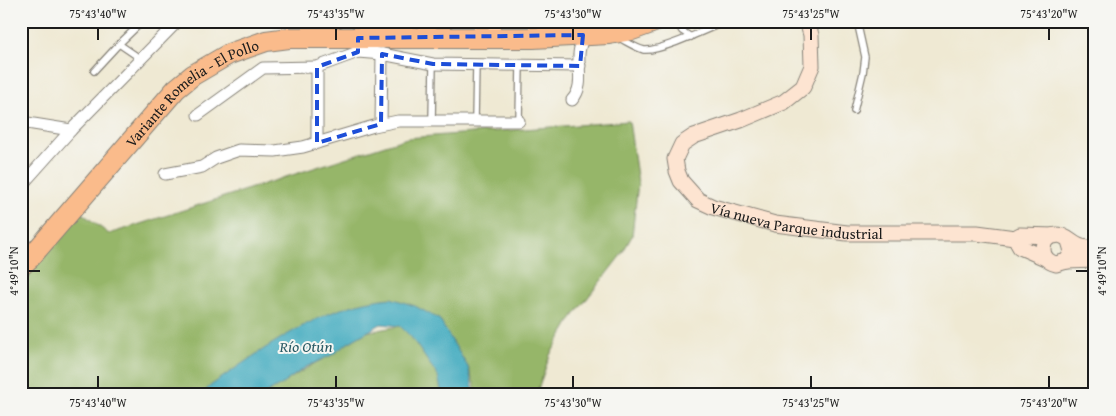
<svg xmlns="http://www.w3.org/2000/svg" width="1116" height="416" viewBox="0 0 1116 416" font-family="'Gentium Book Plus',serif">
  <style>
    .forest { fill: #96b669; stroke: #596942 }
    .water { fill: #3ea9be; stroke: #2d626d }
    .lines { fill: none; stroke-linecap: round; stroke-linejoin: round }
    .lane-casing { stroke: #868278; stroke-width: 8 }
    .street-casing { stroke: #868278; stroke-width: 13 }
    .secondary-casing { stroke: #868278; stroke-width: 17 }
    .highway-casing { stroke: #868278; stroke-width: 22 }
    .lane { stroke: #fff; stroke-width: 5.5 }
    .street { stroke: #fff; stroke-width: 11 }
    .secondary { stroke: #fde4d1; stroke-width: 15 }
    .highway { stroke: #fabb8b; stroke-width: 20 }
    .marked { fill: none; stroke: #1d4ed8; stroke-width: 4; stroke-dasharray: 10 6; stroke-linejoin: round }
    .ticks { fill: none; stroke: #1c1c1c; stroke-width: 2 }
    .labels { text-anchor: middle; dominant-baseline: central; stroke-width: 4; stroke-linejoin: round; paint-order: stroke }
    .street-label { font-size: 15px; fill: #1c1c1c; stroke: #f6f6f2 }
    .water-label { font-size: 16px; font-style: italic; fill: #2b5b65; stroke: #f6f6f2 }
    .neatline { fill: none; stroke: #1c1c1c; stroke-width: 2 }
    .ticks-label { font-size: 12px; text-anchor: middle; fill: #1c1c1c }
  </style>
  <rect width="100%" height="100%" fill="#f6f6f2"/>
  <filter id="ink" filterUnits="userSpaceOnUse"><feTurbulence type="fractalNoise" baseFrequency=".02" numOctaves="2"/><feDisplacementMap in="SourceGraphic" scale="10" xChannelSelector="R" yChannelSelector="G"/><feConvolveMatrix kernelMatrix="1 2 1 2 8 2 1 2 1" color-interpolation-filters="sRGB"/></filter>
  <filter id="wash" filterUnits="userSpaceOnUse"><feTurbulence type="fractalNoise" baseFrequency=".0096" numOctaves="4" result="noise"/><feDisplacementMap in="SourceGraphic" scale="20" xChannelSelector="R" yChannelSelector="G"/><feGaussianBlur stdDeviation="1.12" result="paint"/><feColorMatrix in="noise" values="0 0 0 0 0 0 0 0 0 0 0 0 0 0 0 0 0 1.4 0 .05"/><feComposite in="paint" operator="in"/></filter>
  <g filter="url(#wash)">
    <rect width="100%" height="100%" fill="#efe9d3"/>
    <g class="forest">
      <polygon points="629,121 638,183 632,236 621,255 572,318 550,355 536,395 478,395 468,367 391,298 201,395 21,395 21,262 74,207 109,234 407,138"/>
      <polygon points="400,326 440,356 459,395 263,395 366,332"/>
    </g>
    <path class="water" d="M 391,298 L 415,306 L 439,319 L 468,367 L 475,395 L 442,395 L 438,376 L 411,337 L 400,326 L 381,324 L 348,343 L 332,355 L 306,367 L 281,385 L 263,395 L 201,395 L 210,386 C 265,348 322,304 391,298 Z"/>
  </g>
  <g filter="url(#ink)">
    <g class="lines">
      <g class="lane-casing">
        <g id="lane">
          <polyline points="676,21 682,31 691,37"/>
          <path d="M 619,38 C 627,42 636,48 644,50 C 660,52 710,28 727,21"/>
          <polyline points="119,44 141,59"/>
          <polyline points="94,71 119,44 143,21"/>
          <polyline points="854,111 863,73 865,57 857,21"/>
          <polyline points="432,121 433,64"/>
          <polyline points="475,121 476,64"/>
          <polyline points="519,121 520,64"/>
        </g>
      </g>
      <g class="street-casing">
        <g id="street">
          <polyline points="493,38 495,21"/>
          <polyline points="358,52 382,54"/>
          <path d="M 572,100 C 584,87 578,71 579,55 C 579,48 582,42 583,35"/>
          <polyline points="198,115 263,68 317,67"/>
          <polyline points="21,122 71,130"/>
          <polyline points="381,124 382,54 433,64 580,66"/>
          <polyline points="317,143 317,67 358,52 358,38"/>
          <polyline points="165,174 202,167 216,158 239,150 275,151 303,147 374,126 398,121 519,121"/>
          <polyline points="21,186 71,130 178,21"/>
        </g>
      </g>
      <g class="secondary-casing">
        <g id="secondary">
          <path id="s1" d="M 807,21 L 811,35 L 812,66 L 803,87 L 784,102 L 741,120 L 694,136 L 682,144 L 675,159 L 677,171 L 681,181 L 698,200 L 713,207 L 775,224 L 847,233 L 977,233 L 1015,238 L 1020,235 L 1054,236"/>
          <polyline points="1015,238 1020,247 1045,258"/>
          <path d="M 1069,241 L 1072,251 L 1067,261 L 1056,264 C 1038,260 1039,236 1057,235 C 1066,235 1071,243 1079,246 C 1084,248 1090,248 1095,249"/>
          <polyline points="1067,261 1095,260"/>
        </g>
      </g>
      <g class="highway-casing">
        <g id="highway">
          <path id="s2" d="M 21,266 L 30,258 L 176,89 L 193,75 L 229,54 L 266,41 L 289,38 L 533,38 L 609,34 L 632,30 L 657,21"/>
        </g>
      </g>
      <use href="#lane" class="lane"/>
      <use href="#street" class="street"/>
      <use href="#secondary" class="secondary"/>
      <use href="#highway" class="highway"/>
    </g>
  </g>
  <path class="marked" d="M 583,35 L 580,66 L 433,64 L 382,54 L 381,124 L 317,143 L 317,67 L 358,52 L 358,38 Z"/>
  <path class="ticks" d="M 98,28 L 98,40M 336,28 L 336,40M 573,28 L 573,40M 811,28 L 811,40M 1049,28 L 1049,40M 28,271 L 40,271M 1076,271 L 1088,271M 98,376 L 98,388M 336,376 L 336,388M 573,376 L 573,388M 811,376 L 811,388M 1049,376 L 1049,388"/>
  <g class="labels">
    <g class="street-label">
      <text stroke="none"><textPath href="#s2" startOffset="246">Variante Romelia - El Pollo</textPath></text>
      <text stroke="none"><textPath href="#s1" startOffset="370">Vía nueva Parque industrial</textPath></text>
    </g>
    <g class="water-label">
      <text x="306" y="346">Río Otún</text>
    </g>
  </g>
  <rect width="1116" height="416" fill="none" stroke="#f6f6f2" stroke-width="55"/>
  <rect x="28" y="28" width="1060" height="360" class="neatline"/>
  <g class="ticks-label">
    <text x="98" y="18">75°43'40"W</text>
    <text x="336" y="18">75°43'35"W</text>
    <text x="573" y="18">75°43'30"W</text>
    <text x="811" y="18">75°43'25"W</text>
    <text x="1049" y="18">75°43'20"W</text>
    <text transform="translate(14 271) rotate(-90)" y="4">4°49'10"N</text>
    <text transform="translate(1102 271) rotate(-90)" y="4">4°49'10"N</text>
    <text x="98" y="407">75°43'40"W</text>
    <text x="336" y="407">75°43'35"W</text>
    <text x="573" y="407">75°43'30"W</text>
    <text x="811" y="407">75°43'25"W</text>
    <text x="1049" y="407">75°43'20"W</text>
  </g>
</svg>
